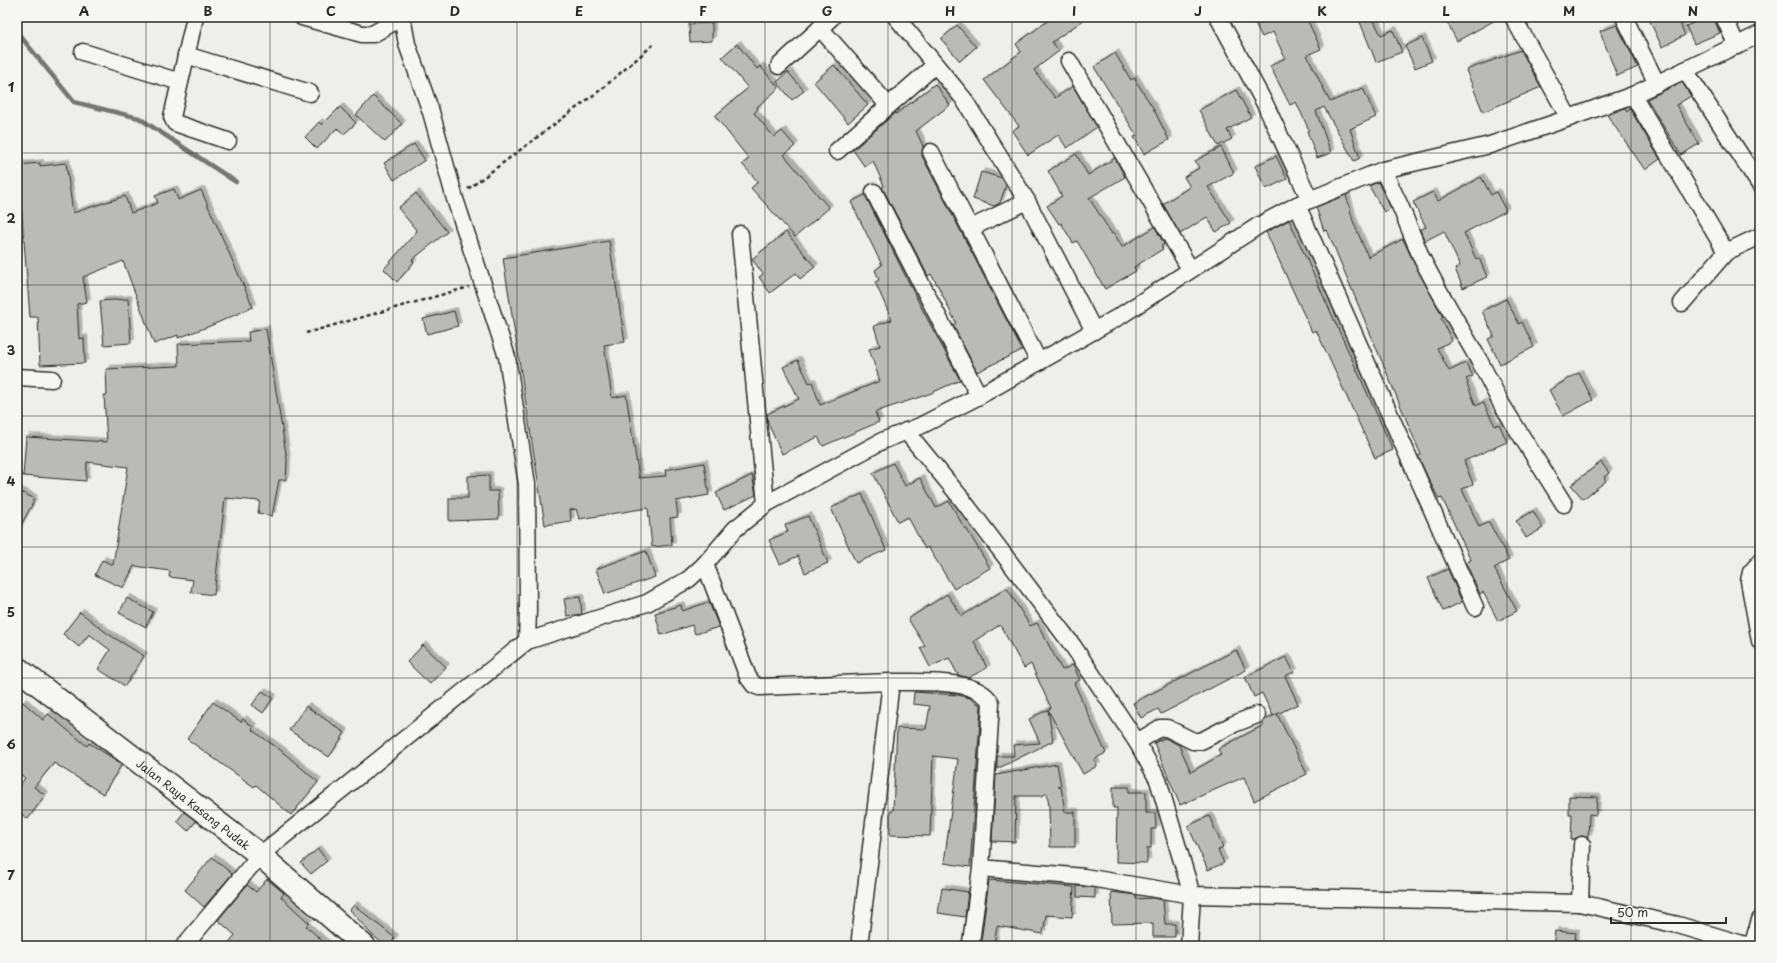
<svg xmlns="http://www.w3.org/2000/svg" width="1777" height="963" viewBox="0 0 1777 963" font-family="'Playpen Sans',sans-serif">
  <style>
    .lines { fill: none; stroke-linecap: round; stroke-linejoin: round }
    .stream { stroke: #757573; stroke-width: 4.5 }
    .building { fill: #babab7; stroke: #2b2b2b; filter: url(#shadow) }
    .street-casing { stroke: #2b2b2b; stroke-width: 19 }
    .secondary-casing { stroke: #2b2b2b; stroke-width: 25 }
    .path { stroke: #2b2b2b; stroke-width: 2.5; stroke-dasharray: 4 3; stroke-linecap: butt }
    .street { stroke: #f6f6f2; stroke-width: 16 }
    .secondary { stroke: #f6f6f2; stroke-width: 22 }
    .grid { fill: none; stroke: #2b2b2b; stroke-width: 1; stroke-opacity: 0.55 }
    .labels { text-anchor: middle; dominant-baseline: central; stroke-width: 3.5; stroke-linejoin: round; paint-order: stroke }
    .street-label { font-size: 11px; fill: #2b2b2b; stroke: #f6f6f2 }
    .neatline { fill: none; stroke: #2b2b2b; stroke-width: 1.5 }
    .grid-label { font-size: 13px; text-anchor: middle; font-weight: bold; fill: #2b2b2b }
  </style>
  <defs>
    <filter id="shadow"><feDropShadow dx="3.5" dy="-3.5" stdDeviation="0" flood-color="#0004"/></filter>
  </defs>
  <rect width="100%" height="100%" fill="#eeeeea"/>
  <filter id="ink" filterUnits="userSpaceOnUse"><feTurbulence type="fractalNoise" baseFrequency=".025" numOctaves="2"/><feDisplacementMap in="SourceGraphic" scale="8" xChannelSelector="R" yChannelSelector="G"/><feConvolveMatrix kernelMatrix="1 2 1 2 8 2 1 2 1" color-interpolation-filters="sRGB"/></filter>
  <g filter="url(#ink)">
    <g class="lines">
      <polyline class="stream" points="17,32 74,102 139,118 236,182"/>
    </g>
    <g class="building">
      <polygon points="1053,17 1088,17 1052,42 1059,51 1034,70 1055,98 1073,86 1097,127 1067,148 1058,135 1028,155 1012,131 1019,126 984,80 1021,52 1016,44"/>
      <polygon points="1252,17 1306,17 1321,49 1307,55 1330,102 1363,88 1376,117 1350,129 1360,158 1354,161 1324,107 1316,111 1331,153 1317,158 1307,131 1309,130 1296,102 1290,105 1270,66 1285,58 1273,32 1262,37"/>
      <polygon points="1358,17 1372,17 1381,35 1393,30 1402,52 1376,62"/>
      <polygon points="1444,17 1501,17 1457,41"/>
      <polygon points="1648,17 1677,17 1685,35 1662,47"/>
      <polygon points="1707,17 1713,17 1720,33 1694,44 1686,26"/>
      <polygon points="712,23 712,41 690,42 689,24"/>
      <polygon points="957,25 976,47 960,61 941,39"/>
      <polygon points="1617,25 1638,67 1617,76 1600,31"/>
      <polygon points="1422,38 1432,61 1415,68 1405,46"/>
      <polygon points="737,44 757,69 760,66 779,88 757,107 758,109 754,113 774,137 782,131 795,146 784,155 829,208 795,237 751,188 758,182 742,164 749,159 715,116 748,88 722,57"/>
      <polygon points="1521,50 1541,87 1483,112 1466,70"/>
      <polygon points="1115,53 1131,80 1134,78 1153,108 1169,140 1144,154 1134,137 1137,136 1094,67"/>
      <polygon points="834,65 868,105 848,123 814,82"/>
      <polygon points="788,72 804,91 792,100 777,82"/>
      <polygon points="1682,82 1691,96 1676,105 1699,144 1681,155 1647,99"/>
      <polygon points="935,84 950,105 916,131 923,146 922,156 1022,350 977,372 953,325 956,323 939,288 931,274 928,276 882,187 884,186 873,161 865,167 853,150 895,113 896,114"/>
      <polygon points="1236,90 1251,117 1227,130 1232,139 1218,146 1199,110"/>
      <polygon points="373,96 402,124 385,142 356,115"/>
      <polygon points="340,107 356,123 344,134 337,128 317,149 305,137 319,122 322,125"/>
      <polygon points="1625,108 1627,112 1630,109 1660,159 1645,170 1607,115"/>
      <polygon points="414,144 425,160 394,180 384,163"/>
      <polygon points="1221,147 1234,173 1208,187 1231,223 1216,232 1207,217 1180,234 1163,204 1190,187 1184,177 1199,168 1195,161"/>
      <polygon points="1076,154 1088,175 1115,158 1125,177 1089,198 1112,234 1114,233 1122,247 1155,227 1164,244 1161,246 1163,249 1134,267 1136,271 1105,289 1077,241 1073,243 1061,223 1059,224 1047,206 1062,196 1048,171"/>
      <polygon points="1276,156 1287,179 1266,189 1255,166"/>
      <polygon points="40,163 40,166 66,163 73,213 125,196 131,213 158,203 155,196 174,189 178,200 201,190 253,307 210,326 178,338 178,335 154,344 123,261 83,277 87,302 77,304 79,339 84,338 85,363 40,365 38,317 30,317 18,165"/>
      <polygon points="981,172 1002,178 1006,185 1000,203 994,206 973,199"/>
      <polygon points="1481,177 1491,195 1496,192 1506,211 1464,233 1476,259 1479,258 1487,277 1463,288 1455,269 1460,266 1444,231 1425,241 1420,230 1426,227 1413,202 1433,192 1438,201"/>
      <polygon points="1378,182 1391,208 1384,212 1369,186"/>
      <polygon points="416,193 447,232 412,260 414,262 397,282 384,269 417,231 398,208"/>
      <polygon points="865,195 921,307 960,380 929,394 875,412 879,422 823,446 818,437 782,454 768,423 767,414 799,399 783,367 798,360 809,383 812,382 820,405 880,381 869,349 880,346 874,326 892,320 875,282 879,280 875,270 882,265 851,202"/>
      <polygon points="1346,195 1353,221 1368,257 1403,239 1414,263 1443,317 1441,318 1452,341 1437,348 1449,371 1466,363 1473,376 1466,379 1468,383 1467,384 1476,406 1483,402 1495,426 1499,424 1507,442 1464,461 1473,484 1462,489 1479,527 1489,522 1509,560 1494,568 1517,611 1498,621 1483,592 1480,594 1466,563 1471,560 1442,498 1439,499 1429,480 1418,456 1421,455 1327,230 1324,231 1316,207"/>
      <polygon points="1289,220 1393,450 1375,458 1316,330 1312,332 1266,232"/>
      <polygon points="786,232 815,267 800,279 796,273 770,293 759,277 763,274 752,259"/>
      <polygon points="609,241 625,342 604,345 612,398 626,395 639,478 666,476 665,470 704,463 709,495 676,501 678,517 670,518 672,545 652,547 648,508 579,519 576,509 570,510 571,521 545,525 503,258"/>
      <polygon points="128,299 131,343 104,345 100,301"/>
      <polygon points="1506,299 1519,324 1522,322 1534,347 1500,364 1488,339 1494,336 1482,311"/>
      <polygon points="454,311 458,326 427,334 423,319"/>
      <polygon points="266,329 287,460 286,480 279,480 272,516 258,513 260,501 225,498 214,595 191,592 193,580 169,577 170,571 134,566 123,588 95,575 102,560 113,565 128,467 87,462 86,481 23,476 26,437 107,442 104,395 107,395 106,369 179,366 178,344 249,341 248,332"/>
      <polygon points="1579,373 1593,400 1563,416 1549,390"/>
      <polygon points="1601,462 1609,473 1604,477 1606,481 1583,499 1571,485"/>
      <polygon points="893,463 905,486 920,478 936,508 949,501 965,529 966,528 990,568 954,589 928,547 925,549 908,517 898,522 873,473"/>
      <polygon points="489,475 489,491 498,491 499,519 449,521 449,498 468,498 468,476"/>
      <polygon points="752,475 756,495 724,510 716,493"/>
      <polygon points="17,490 33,498 33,503 17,532"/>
      <polygon points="862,494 886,550 856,563 831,508"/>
      <polygon points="1533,511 1543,528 1526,538 1516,521"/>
      <polygon points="808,516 828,563 805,573 798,556 780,564 769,540 788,532 785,525"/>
      <polygon points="646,551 655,577 605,594 596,569"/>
      <polygon points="1448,569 1462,602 1443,611 1428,578"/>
      <polygon points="1007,588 1030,626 1037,623 1062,670 1073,665 1080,680 1074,683 1106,753 1094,759 1097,766 1083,774 1048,710 1053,741 997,769 997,756 1014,756 1013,745 1040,743 1029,719 1051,708 1031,664 1024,668 1000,625 974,641 987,668 968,678 958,675 949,658 930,667 920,648 925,646 908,619 947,594 962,616"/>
      <polygon points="580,597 582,614 567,616 564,599"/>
      <polygon points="127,598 153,612 146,627 119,613"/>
      <polygon points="709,602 719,627 695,634 692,625 661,635 655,613 681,605 682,611"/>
      <polygon points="80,612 108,634 144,656 125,686 98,669 110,650 89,634 79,647 63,634"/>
      <polygon points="423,645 446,667 430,684 407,662"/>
      <polygon points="1236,650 1246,670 1161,714 1158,709 1141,718 1133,703"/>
      <polygon points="1286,657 1294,672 1285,676 1298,704 1273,716 1262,693 1254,697 1245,677"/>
      <polygon points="262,691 273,698 263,713 252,705"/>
      <polygon points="914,692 958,695 970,698 981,706 970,867 944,863 958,759 933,756 930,836 890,835 890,811 893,811 897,728 926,729 930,706 913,704"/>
      <polygon points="23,702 43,720 48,714 87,746 89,743 122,764 103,794 54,763 34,787 45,795 28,819 17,811 17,789 25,778 17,772 17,709"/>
      <polygon points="213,702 241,722 243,719 253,727 252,730 279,749 318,782 291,815 256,785 254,787 187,739"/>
      <polygon points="306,706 345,733 329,757 289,730"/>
      <polygon points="1277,714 1307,774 1254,801 1244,777 1180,805 1154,743 1165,738 1179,745 1191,772 1221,755 1218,749 1264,725 1262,723 1265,720"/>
      <polygon points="1057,764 1061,786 1058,787 1061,787 1065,812 1075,812 1075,847 1050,847 1049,807 1047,793 1042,796 1016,796 1015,842 992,841 996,775"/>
      <polygon points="1113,787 1129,787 1129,792 1146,792 1146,813 1155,813 1156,829 1151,829 1151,848 1147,848 1147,863 1116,862 1117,808 1113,808"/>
      <polygon points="1569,796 1597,797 1596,815 1589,814 1588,838 1582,836 1571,840 1572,814 1569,814"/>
      <polygon points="184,812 196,821 188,831 177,821"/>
      <polygon points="1209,816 1223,847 1218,850 1224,863 1208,870 1188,826"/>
      <polygon points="318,849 327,861 311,874 301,863"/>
      <polygon points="212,857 232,874 204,907 185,890"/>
      <polygon points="267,879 284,893 281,897 309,923 306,926 328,946 226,946 235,935 218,920 247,885 256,892"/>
      <polygon points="989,880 1074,887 1072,917 1046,915 1043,934 997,926 994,944 981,942"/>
      <polygon points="1077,886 1095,888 1095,898 1077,897"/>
      <polygon points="942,888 968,892 965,917 938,913"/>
      <polygon points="1111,892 1136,895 1136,899 1153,898 1163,900 1165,924 1175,924 1175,937 1153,937 1153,923 1112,924"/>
      <polygon points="354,905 395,938 389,946 386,946 372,935 350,910"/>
      <polygon points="1555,931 1576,933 1574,946 1553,946"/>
    </g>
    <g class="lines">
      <g class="street-casing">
        <g id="street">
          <polyline points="195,17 172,117 175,123 228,141"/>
          <polyline points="302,17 362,34 373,34 402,17"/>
          <polyline points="402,17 407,44 431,112 455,199 507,357 527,484 528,610 527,641"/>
          <polyline points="896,17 963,98 1027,201 1094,331"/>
          <polyline points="1218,17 1265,104 1310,200"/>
          <polyline points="1513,17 1569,118"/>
          <polyline points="1624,17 1657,84"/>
          <polyline points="1724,17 1737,46"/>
          <polyline points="820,28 888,105"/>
          <polyline points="83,52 180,82"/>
          <polyline points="186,55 310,93"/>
          <polyline points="1069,61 1190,269"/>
          <polyline points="779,66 832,17"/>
          <polyline points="1685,70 1760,185"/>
          <polyline points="1633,95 1726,252"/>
          <polyline points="837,151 935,65"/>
          <polyline points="931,152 1039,362"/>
          <polyline points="1383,170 1401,208 1422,259 1438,289 1480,362 1502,405 1564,504"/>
          <polyline points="874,192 979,396"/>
          <polyline points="1297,205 1475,607"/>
          <polyline points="971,228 1027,201"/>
          <polyline points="740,234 766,504"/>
          <polyline points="1682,303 1726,252 1760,236"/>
          <polyline points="17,377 52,379"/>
          <polyline points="906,431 961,498 1073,646 1137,742 1158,780 1192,895 1189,946"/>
          <polyline points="1760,562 1751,572 1749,581 1760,641"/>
          <polyline points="705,564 748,677 754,685 759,687 891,682 860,938 860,946"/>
          <path d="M 891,682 C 917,683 977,677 991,703 L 981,868 L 1084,877 L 1192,895 L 1580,903 L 1678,925 L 1749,946"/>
          <polyline points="1137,742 1160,728 1167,728 1193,741 1201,741 1234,724 1257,715"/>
          <polyline points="1580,903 1582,845"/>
          <polyline points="971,942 981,868"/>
          <polyline points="184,946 260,855 527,641 647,603 689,579 705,564 735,529 766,504 882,441 920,426 979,396 1120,316 1258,226 1297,205 1383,170 1490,145 1569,118 1633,95 1760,34"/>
          <polyline points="1752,946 1760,920"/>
        </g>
      </g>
      <g class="secondary-casing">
        <g id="secondary">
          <path id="s1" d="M 17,668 L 260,855 L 364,946"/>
        </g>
      </g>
      <g class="path">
        <polyline points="468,189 603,88 654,44"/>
        <polyline points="306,333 469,287"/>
      </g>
      <use href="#street" class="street"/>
      <use href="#secondary" class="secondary"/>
    </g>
  </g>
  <path class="grid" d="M 146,17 L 146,946M 270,17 L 270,946M 393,17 L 393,946M 517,17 L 517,946M 641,17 L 641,946M 765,17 L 765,946M 888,17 L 888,946M 1012,17 L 1012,946M 1136,17 L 1136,946M 1260,17 L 1260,946M 1384,17 L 1384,946M 1507,17 L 1507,946M 1631,17 L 1631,946M 17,153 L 1760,153M 17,285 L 1760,285M 17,416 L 1760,416M 17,547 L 1760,547M 17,678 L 1760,678M 17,810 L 1760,810"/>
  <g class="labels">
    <g class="street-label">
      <text stroke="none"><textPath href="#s1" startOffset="223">Jalan Raya Kasang Pudak</textPath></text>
    </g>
  </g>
  <rect width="1777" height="963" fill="none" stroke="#f6f6f2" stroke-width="44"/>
  <path d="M1611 917v6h115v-6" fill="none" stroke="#2b2b2b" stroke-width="2"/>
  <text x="1617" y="917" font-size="12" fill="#2b2b2b" stroke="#f6f6f2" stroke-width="3" paint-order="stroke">50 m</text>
  <rect x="22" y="22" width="1733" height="919" class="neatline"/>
  <g class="grid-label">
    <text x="84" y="16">A</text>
    <text x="208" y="16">B</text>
    <text x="331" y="16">C</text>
    <text x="455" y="16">D</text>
    <text x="579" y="16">E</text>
    <text x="703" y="16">F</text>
    <text x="827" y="16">G</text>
    <text x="950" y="16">H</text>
    <text x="1074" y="16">I</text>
    <text x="1198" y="16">J</text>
    <text x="1322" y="16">K</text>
    <text x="1446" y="16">L</text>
    <text x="1569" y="16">M</text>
    <text x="1693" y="16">N</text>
    <text x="11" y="92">1</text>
    <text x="11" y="223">2</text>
    <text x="11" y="355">3</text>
    <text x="11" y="486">4</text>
    <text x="11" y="617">5</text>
    <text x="11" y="749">6</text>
    <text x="11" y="880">7</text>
  </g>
</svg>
